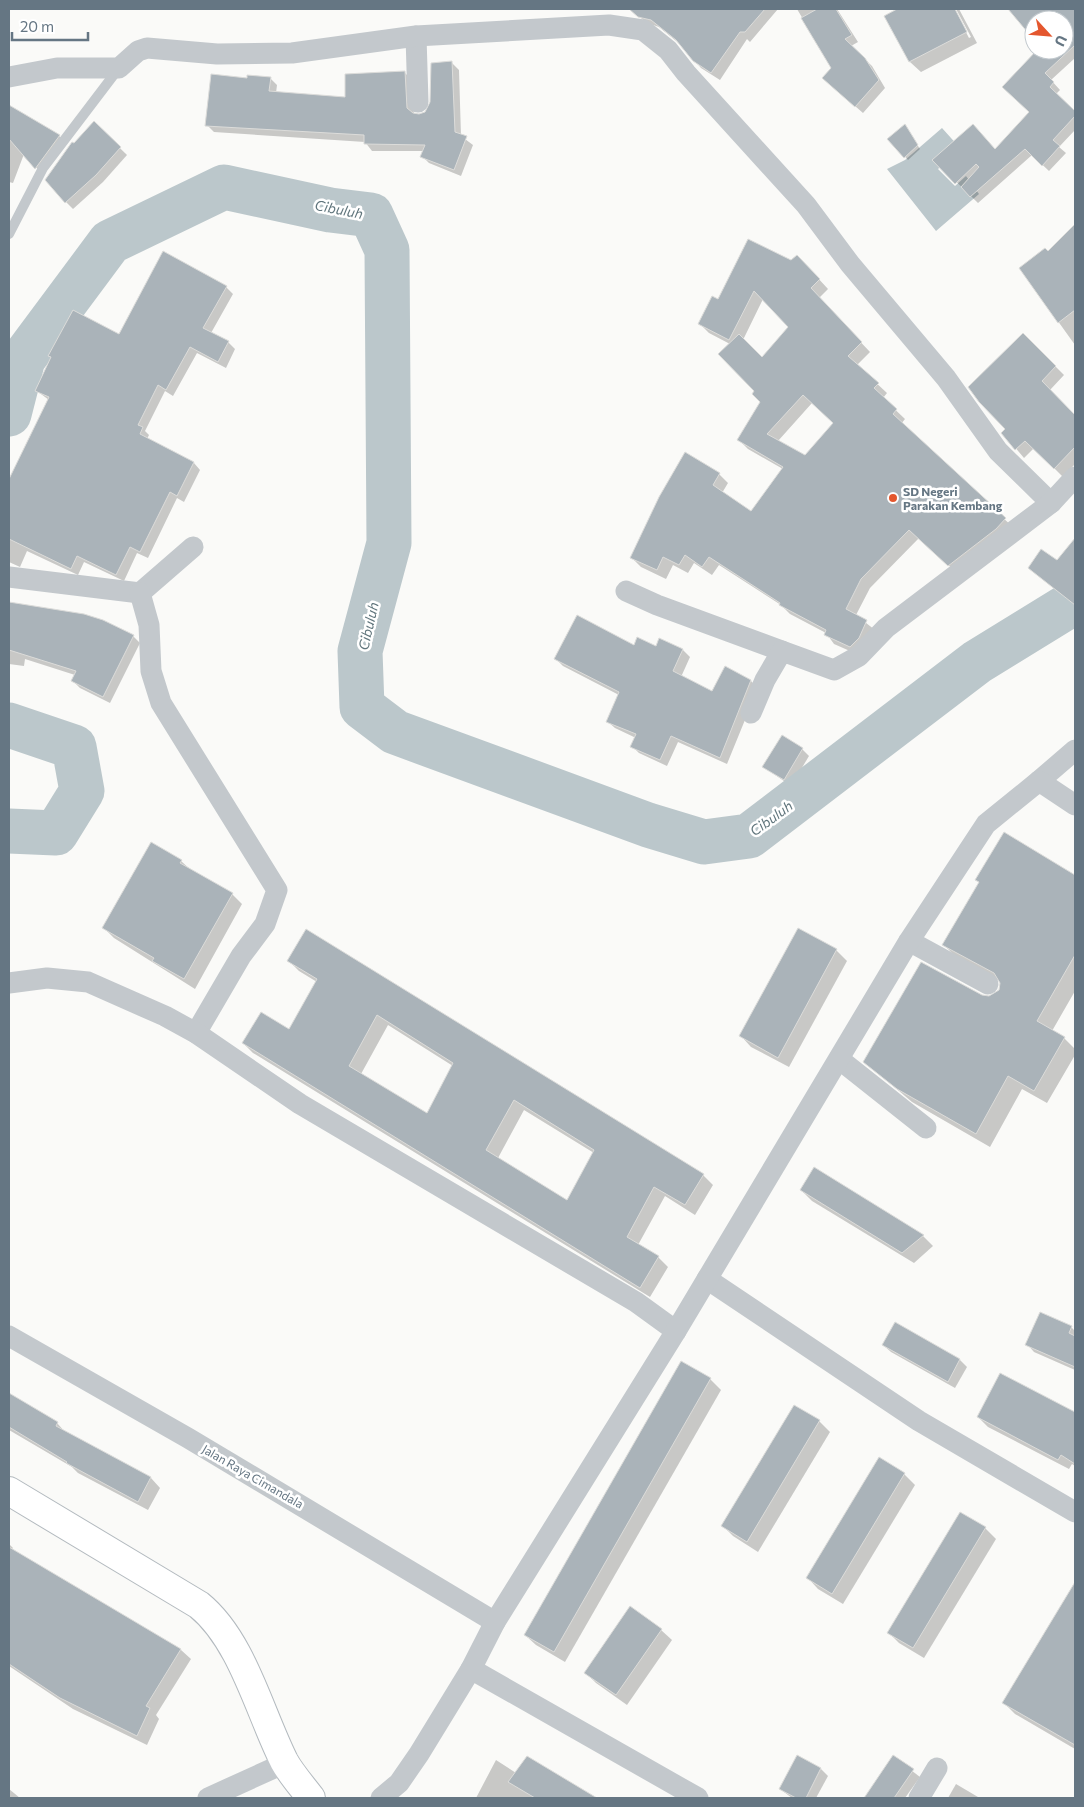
<svg xmlns="http://www.w3.org/2000/svg" width="1084" height="1807" viewBox="0 0 1084 1807" font-family="Commissioner,sans-serif">
  <style>
    .water { fill: #bbc7cb }
    .shadow { fill: #0003; fill-rule: evenodd }
    .lines { fill: none; stroke-linecap: round; stroke-linejoin: round }
    .river { stroke: #bbc7cb; stroke-width: 45 }
    .building { fill: #aab3b9; stroke: #dcdcda; fill-rule: evenodd }
    .secondary-casing { stroke: #b3babf; stroke-width: 30 }
    .lane { stroke: #c3c8cc; stroke-width: 10 }
    .street { stroke: #c3c8cc; stroke-width: 21 }
    .secondary { stroke: #fff; stroke-width: 28 }
    .poi-dot { fill: #e4572e; stroke: #fff; stroke-width: 2 }
    .labels { text-anchor: middle; dominant-baseline: central; stroke-width: 5; stroke-linejoin: round; paint-order: stroke }
    .poi-label { font-size: 12px; font-weight: bold; fill: #657683; stroke: #fff; text-anchor: start }
    .street-label { font-size: 12px; fill: #657683; stroke: #fff }
    .water-label { font-size: 14px; font-style: italic; fill: #60757c; stroke: #fff }
  </style>
  <rect width="100%" height="100%" fill="#fafaf8"/>
  <polygon class="water" points="942,128 960,148 938,169 955,186 966,176 979,194 936,231 887,169 905,160"/>
  <g class="shadow">
    <polygon points="630,9 778,9 750,42 747,39 720,80 701,68 680,44 659,27 647,23"/>
    <polygon points="797,9 837,9 858,42 851,46 872,66 885,88 863,113 831,85 832,68"/>
    <polygon points="900,9 954,9 969,38 971,37 956,9 959,9 977,43 921,72 910,62 886,16"/>
    <polygon points="1010,9 1075,9 1075,58 1051,80 1060,90 1056,94 1075,113 1075,130 1059,147 1066,153 1049,171 1032,155 978,203 934,160 996,151 1031,113 1038,50 1064,50 1064,20 1034,20 1034,45 1029,39 1032,36"/>
    <polygon points="452,63 459,70 461,136 473,145 461,176 429,163 422,156 424,151 372,151 365,142 214,132 207,125 248,79 270,78 277,85 276,93 346,98 404,72 411,79 414,115 426,113"/>
    <polygon points="9,107 59,136 66,143 43,175 24,154 13,183 9,182"/>
    <polygon points="94,123 127,155 103,182 73,209 66,202 74,144"/>
    <polygon points="905,126 920,149 908,160 889,139"/>
    <polygon points="1073,228 1075,230 1075,345 1020,268 1048,253"/>
    <path d="M 791,261 L 806,265 L 828,289 L 819,298 L 870,352 L 857,365 L 887,393 L 883,398 L 905,419 L 901,424 L 1014,528 L 958,574 L 919,538 L 870,588 L 856,615 L 875,630 L 859,655 L 834,644 L 826,633 L 790,614 L 781,605 L 719,565 L 712,575 L 694,563 L 688,573 L 673,565 L 666,579 L 641,567 L 632,558 L 719,474 L 728,483 L 722,493 L 752,513 L 783,469 L 748,449 L 739,440 L 761,402 L 730,344 L 709,333 L 700,324 L 718,301 ZM 763,299 L 789,327 L 762,358 L 743,340 ZM 812,403 L 834,423 L 806,457 L 778,441 Z"/>
    <polygon points="226,287 233,294 211,333 228,342 235,349 226,368 197,353 173,396 165,391 145,431 149,435 147,439 194,463 200,470 184,502 177,498 148,558 137,553 124,581 84,562 78,575 27,551 20,567 9,562 9,485 49,400 37,391 120,336"/>
    <polygon points="1023,334 1064,375 1050,390 1075,417 1075,464 1063,477 1034,448 1024,458 1003,433 1006,429"/>
    <polygon points="1075,539 1075,606 1029,567 1058,562"/>
    <polygon points="9,603 84,615 133,636 140,643 110,703 80,688 73,681 75,675 25,659 24,666 9,664"/>
    <polygon points="660,640 683,650 690,657 681,677 713,693 725,668 751,681 758,688 727,764 678,742 667,766 639,753 632,746 636,738 615,728 607,721 619,695 563,666 556,659 634,646 656,648"/>
    <polygon points="802,749 809,756 791,786 764,767"/>
    <polygon points="1004,834 1075,877 1075,991 1052,1031 1064,1038 1075,1049 1075,1055 1047,1103 1022,1089 990,1147 912,1102 865,1062 982,996 989,998 1000,991 1001,982 957,958 944,945 980,883 977,880"/>
    <polygon points="181,861 192,871 232,894 242,904 195,989 114,938 103,927"/>
    <polygon points="799,930 836,950 847,961 789,1067 751,1047 741,1036"/>
    <path d="M 289,961 L 703,1175 L 713,1185 L 695,1215 L 665,1196 L 638,1245 L 658,1257 L 668,1267 L 650,1297 L 253,1053 L 243,1043 L 290,1031 L 317,982 L 299,971 ZM 388,1025 L 453,1066 L 427,1115 L 361,1074 ZM 524,1110 L 594,1153 L 568,1202 L 498,1158 Z"/>
    <polygon points="801,1190 923,1236 933,1246 914,1263 812,1201"/>
    <polygon points="1071,1327 1075,1331 1075,1370 1034,1352 1027,1344"/>
    <polygon points="883,1345 960,1360 967,1367 955,1388 891,1352"/>
    <polygon points="1000,1375 1075,1413 1075,1466 1072,1464 1069,1469 988,1427 978,1417"/>
    <polygon points="710,1379 721,1390 565,1662 536,1645 525,1635"/>
    <polygon points="9,1395 57,1423 66,1433 151,1478 160,1488 148,1510 78,1473 72,1467 9,1430"/>
    <polygon points="819,1421 830,1432 758,1552 733,1536 722,1525"/>
    <polygon points="904,1474 915,1485 843,1604 818,1589 808,1578"/>
    <polygon points="960,1513 985,1528 996,1539 924,1658 899,1643 889,1633"/>
    <polygon points="9,1544 13,1548 11,1550 181,1650 191,1659 156,1715 159,1719 147,1745 73,1709 9,1666"/>
    <polygon points="1075,1585 1075,1749 1015,1714 1004,1703"/>
    <polygon points="661,1630 672,1640 627,1705 596,1683 586,1673"/>
    <polygon points="797,1757 821,1769 828,1776 816,1798 792,1798 780,1789"/>
    <polygon points="894,1757 920,1777 905,1798 865,1798"/>
    <polygon points="496,1760 516,1773 587,1793 592,1798 476,1798"/>
    <polygon points="956,1784 978,1797 979,1798 948,1798"/>
    <polygon points="9,1789 20,1798 9,1798"/>
  </g>
  <g class="lines">
    <g class="river">
      <polyline points="9,414 23,359 110,242 224,187 330,210 371,215 387,250 389,543 360,651 362,707 395,732 648,825 704,842 749,836 977,662 1068,606 1075,605"/>
      <polyline points="9,725 74,747 82,791 56,833 9,831"/>
    </g>
  </g>
  <g class="building">
    <polygon points="629,9 765,9 745,32 740,32 711,73 693,61 676,40 651,20 638,17"/>
    <polygon points="817,9 836,9 852,35 845,39 865,58 879,80 855,107 822,78 831,68 801,18"/>
    <polygon points="897,9 955,9 967,32 909,62 884,16"/>
    <polygon points="1008,9 1075,9 1075,45 1045,73 1054,82 1050,87 1075,111 1075,116 1053,140 1060,146 1042,166 1025,149 970,197 961,187 979,167 976,164 955,184 932,160 973,124 995,149 1029,112 1002,87 1037,50 1064,50 1064,20 1034,20 1034,40"/>
    <polygon points="452,61 455,132 467,136 454,170 420,157 425,145 364,144 364,135 205,126 211,74 247,78 247,75 271,77 269,91 345,97 345,74 405,71 407,108 413,113 419,114 425,112 430,102 431,63"/>
    <polygon points="9,105 60,135 35,169 9,139"/>
    <polygon points="94,121 121,147 96,175 65,203 45,180 72,142 74,143"/>
    <polygon points="905,124 918,145 904,158 887,139"/>
    <polygon points="1075,224 1075,310 1058,323 1019,268 1045,248 1048,251"/>
    <path d="M 748,239 L 791,260 L 797,255 L 820,279 L 811,288 L 862,342 L 848,356 L 879,383 L 874,388 L 897,409 L 893,414 L 1006,518 L 996,529 L 948,566 L 909,530 L 861,579 L 846,609 L 867,620 L 859,638 L 850,647 L 824,635 L 826,630 L 779,605 L 780,603 L 709,557 L 702,567 L 685,555 L 679,565 L 663,557 L 657,570 L 630,558 L 659,497 L 685,452 L 720,473 L 713,485 L 751,511 L 783,467 L 737,440 L 760,402 L 752,394 L 754,391 L 718,354 L 739,334 L 762,357 L 788,327 L 754,291 L 729,340 L 698,324 L 712,296 L 718,299 ZM 803,395 L 833,423 L 805,455 L 767,434 Z"/>
    <polygon points="163,251 227,286 203,328 229,341 218,362 190,347 166,390 158,385 138,425 143,427 140,434 194,462 177,496 170,492 140,552 130,547 116,575 77,556 71,569 9,539 9,479 49,397 35,391 51,357 48,356 73,310 119,334"/>
    <polygon points="1023,333 1056,366 1042,381 1075,415 1075,447 1054,469 1025,441 1015,450 1001,433 1005,429 979,402 968,387"/>
    <polygon points="1075,538 1075,605 1028,568 1041,549 1057,560"/>
    <polygon points="9,602 84,614 103,620 134,635 103,697 71,681 76,671 9,650"/>
    <polygon points="577,615 634,645 637,637 656,646 659,638 683,649 673,671 712,691 725,666 751,680 720,758 671,736 660,760 630,747 636,734 606,722 619,692 554,659"/>
    <polygon points="782,735 803,748 784,780 762,767"/>
    <polygon points="1004,832 1075,875 1075,955 1037,1021 1065,1037 1034,1091 1008,1076 976,1134 897,1089 863,1062 921,962 982,995 989,996 999,990 1000,983 994,973 942,945 979,882 975,880"/>
    <polygon points="151,842 182,860 180,863 233,893 184,979 152,961 154,958 102,928"/>
    <polygon points="798,928 837,949 778,1058 739,1036"/>
    <path d="M 306,929 L 704,1174 L 685,1205 L 654,1187 L 627,1237 L 659,1256 L 640,1288 L 242,1043 L 261,1012 L 289,1029 L 317,979 L 287,961 ZM 377,1015 L 453,1063 L 427,1113 L 349,1066 ZM 514,1100 L 594,1150 L 567,1200 L 486,1150 Z"/>
    <polygon points="814,1167 924,1235 902,1253 800,1190"/>
    <polygon points="1040,1312 1072,1326 1069,1333 1075,1336 1075,1367 1025,1345"/>
    <polygon points="895,1322 960,1359 948,1382 882,1345"/>
    <polygon points="681,1361 711,1378 554,1652 524,1635"/>
    <polygon points="1000,1373 1075,1412 1075,1464 1061,1455 1058,1460 977,1417"/>
    <polygon points="9,1393 58,1422 56,1426 151,1477 138,1502 66,1463 67,1462 9,1427"/>
    <polygon points="794,1405 820,1420 747,1542 721,1526"/>
    <polygon points="879,1457 905,1473 832,1594 806,1578"/>
    <polygon points="960,1512 986,1527 913,1648 887,1633"/>
    <polygon points="9,1547 181,1649 146,1706 150,1708 137,1736 60,1698 9,1664"/>
    <polygon points="1075,1582 1075,1745 1002,1703"/>
    <polygon points="630,1606 662,1629 616,1695 584,1673"/>
    <polygon points="797,1755 821,1768 806,1798 796,1798 779,1789"/>
    <polygon points="893,1755 914,1769 894,1798 864,1798"/>
    <polygon points="527,1756 597,1798 535,1798 508,1782"/>
  </g>
  <g class="lines">
    <g class="secondary-casing">
      <path id="secondary" d="M 9,1491 L 199,1605 C 242,1640 259,1711 284,1761 C 291,1774 302,1786 311,1798"/>
    </g>
    <polyline class="lane" points="9,234 43,168 119,68"/>
    <g class="street">
      <polyline points="416,36 418,102"/>
      <polyline points="9,77 57,68 119,68 138,51 147,48 217,54 292,53 416,36 609,25 643,30 668,50 686,73 806,205 850,264 946,378 998,451 1051,503"/>
      <polyline points="9,577 140,593 193,547"/>
      <polyline points="626,591 657,605 782,651"/>
      <polyline points="140,593 149,625 151,671 161,703 277,890 265,924 241,956 196,1033"/>
      <polyline points="751,713 765,680 782,651 834,670 859,656 886,628 1051,503 1075,477"/>
      <polyline points="1039,781 1075,750"/>
      <polyline points="909,941 988,984"/>
      <polyline points="9,983 47,978 88,982 165,1016 196,1033 300,1104 636,1302 676,1331"/>
      <polyline points="839,1059 926,1128"/>
      <polyline points="707,1279 919,1421 1075,1512"/>
      <polyline points="9,1336 188,1438 495,1622"/>
      <polyline points="471,1669 698,1798"/>
      <polyline points="208,1798 285,1763"/>
      <polyline points="381,1798 399,1783 419,1754 471,1669 495,1622 676,1331 909,941 986,824 1039,781 1075,805"/>
      <polyline points="919,1798 937,1768"/>
    </g>
    <use href="#secondary" class="secondary"/>
  </g>
  <circle class="poi-dot" cx="893" cy="498" r="5"/>
  <g class="labels">
    <g class="poi-label">
      <text x="903" y="491">SD Negeri<tspan x="903" dy="14">Parakan Kembang</tspan></text>
    </g>
    <g class="street-label">
      <text transform="translate(253 1476) rotate(30)">Jalan Raya Cimandala</text>
    </g>
    <g class="water-label">
      <text transform="translate(339 209) rotate(11)">Cibuluh</text>
      <text transform="translate(368 626) rotate(-77)">Cibuluh</text>
      <text transform="translate(771 818) rotate(-36)">Cibuluh</text>
    </g>
  </g>
  <rect width="1084" height="1807" fill="none" stroke="#657683" stroke-width="20"/>
  <g transform="translate(1049 35) rotate(116)"><circle r="24" fill="#ffffff" stroke="#c1c8cd"/>
  <path d="M0-4L9 19L0 12L-9 19Z" fill="#e4572e"/>
  <text y="-8" font-size="14" font-weight="bold" text-anchor="middle" fill="#657683">U</text>
  </g>
  <path d="M12 32v8h76v-8" fill="none" stroke="#657683" stroke-width="2.5"/>
  <text x="20" y="32" font-size="15" fill="#657683" stroke="#ffffff" stroke-width="4" paint-order="stroke">20 m</text>
</svg>
